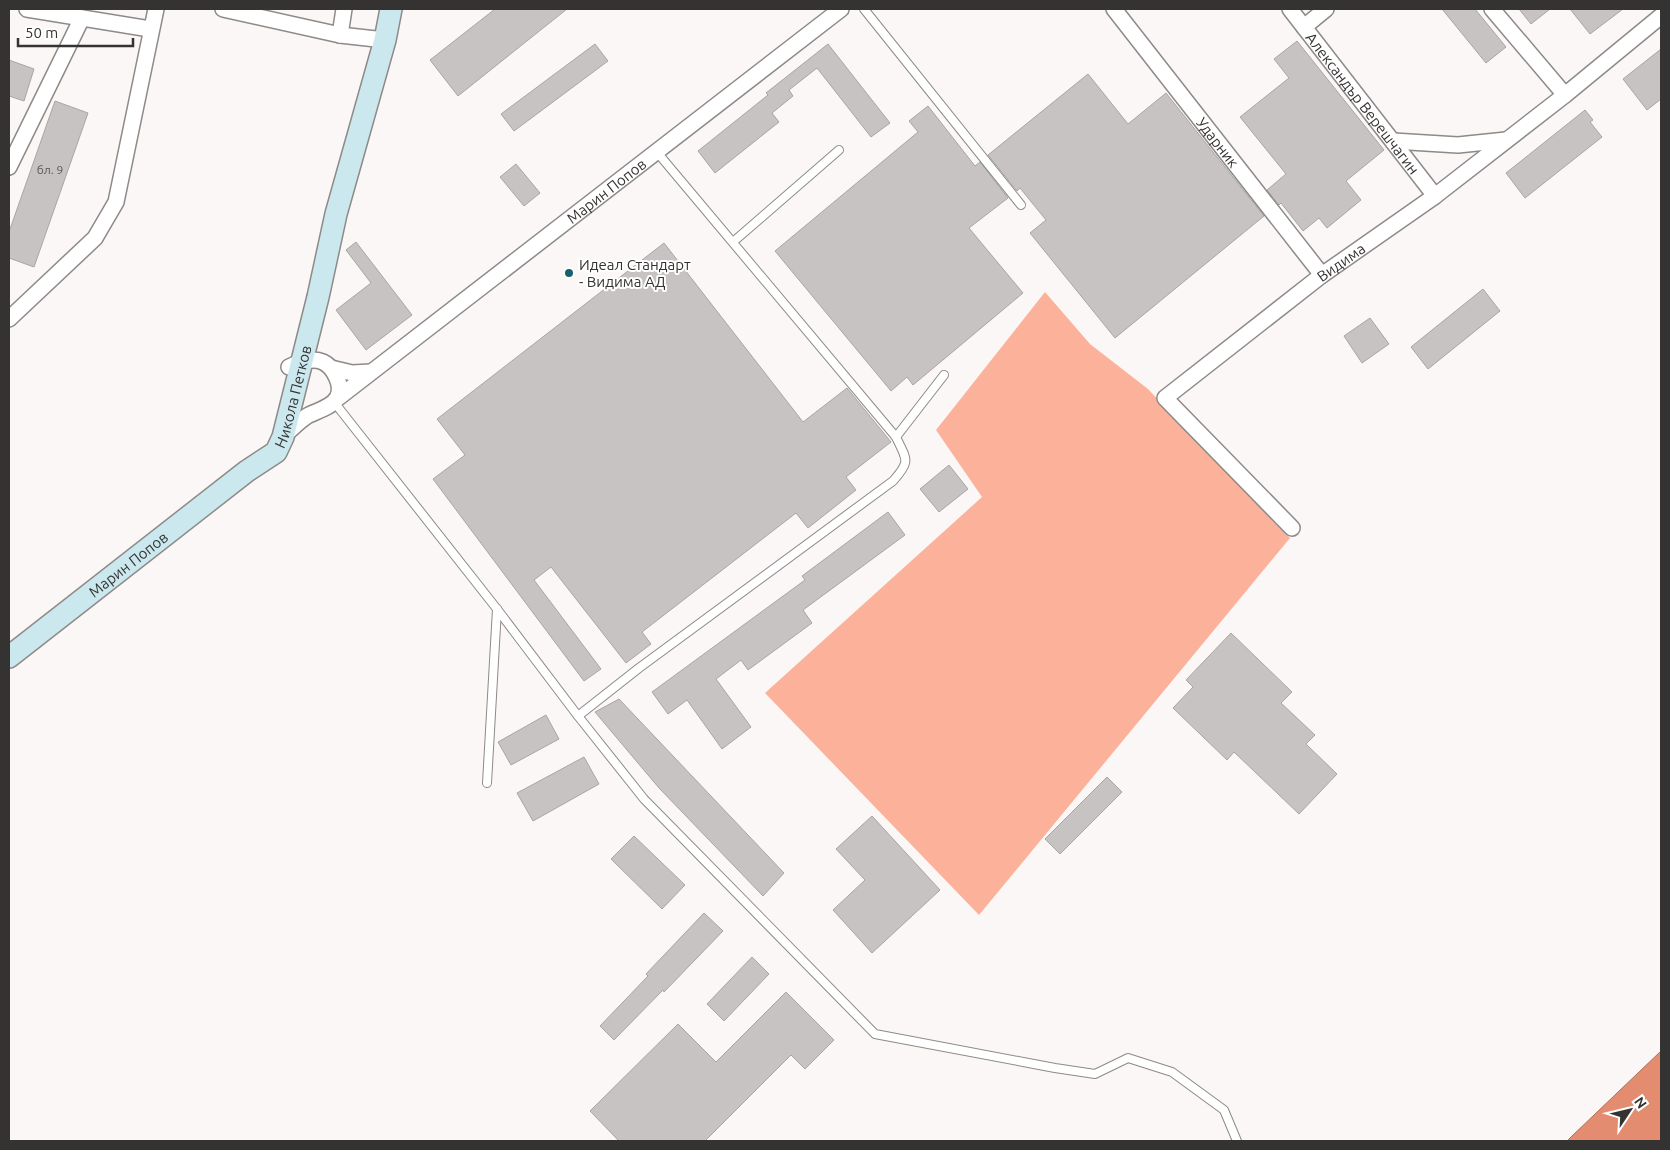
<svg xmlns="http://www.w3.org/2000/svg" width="1670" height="1150" viewBox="0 0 1670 1150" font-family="Ubuntu,sans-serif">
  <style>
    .green { fill: #fcb29a }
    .water { fill: #e38c6f; stroke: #ae715d }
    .building { fill: #c7c3c2; stroke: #a9a5a4 }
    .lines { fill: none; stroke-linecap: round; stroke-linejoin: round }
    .service-casing { stroke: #8d8a88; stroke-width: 10 }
    .minor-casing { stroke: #8d8a88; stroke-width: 18 }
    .secondary-casing { stroke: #8d8a88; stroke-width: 24 }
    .service { stroke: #fff; stroke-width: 8 }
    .minor { stroke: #fff; stroke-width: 15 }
    .secondary { stroke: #cae8ee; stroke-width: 21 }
    .poi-dot { fill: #16616e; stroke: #fff; stroke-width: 2 }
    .labels { text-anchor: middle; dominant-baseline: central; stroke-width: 4; stroke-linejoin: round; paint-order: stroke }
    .number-label { font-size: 12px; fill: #595756 }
    .street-label { font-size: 15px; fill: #343332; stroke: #fff }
    .poi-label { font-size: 15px; fill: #343332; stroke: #fff; text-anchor: start }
  </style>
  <rect width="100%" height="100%" fill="#fbf7f6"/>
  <polygon class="green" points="1045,292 1090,344 1148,389 1290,538 979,915 765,693 982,497 936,430"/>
  <polygon class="water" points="1661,1051 1661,1141 1567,1141 1572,1136"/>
  <g class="building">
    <polygon points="495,9 567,9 458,96 430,60"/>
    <polygon points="1442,9 1475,9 1506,47 1486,63"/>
    <polygon points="1519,9 1550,9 1531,24"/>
    <polygon points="1570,9 1623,9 1590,34"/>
    <polygon points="1297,41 1384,150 1346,181 1361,200 1327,228 1319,218 1303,231 1281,203 1279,205 1267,190 1286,174 1240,117 1289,78 1274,59"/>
    <polygon points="595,44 608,61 514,131 501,114"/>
    <polygon points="828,44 890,123 871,137 817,68 789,90 793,96 772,113 779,122 715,173 698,151 768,95 766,93"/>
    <polygon points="1661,49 1661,99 1647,110 1623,79"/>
    <polygon points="9,60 34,69 24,101 9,96"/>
    <polygon points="1088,74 1128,124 1166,93 1264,216 1115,338 1030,233 1046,220 1020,188 1017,191 988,155"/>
    <polygon points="55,101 88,113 34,267 9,258 9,232"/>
    <polygon points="928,106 975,166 980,162 1008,198 969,228 1023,293 913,385 907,377 891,391 775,251 918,132 909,121"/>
    <polygon points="1585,110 1593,120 1590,122 1602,137 1525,198 1506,173"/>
    <polygon points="516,164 540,193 524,206 500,177"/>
    <polygon points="356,242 412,315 366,350 336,310 371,283 346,250"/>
    <polygon points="664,243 803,422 847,388 891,442 846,477 856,490 808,528 796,513 642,632 651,644 626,663 551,567 534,580 601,669 584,681 433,479 465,455 437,419"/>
    <polygon points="1483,289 1500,311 1428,369 1411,347"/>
    <polygon points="1370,318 1389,344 1362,363 1344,336"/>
    <polygon points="949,465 968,489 939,512 920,489"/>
    <polygon points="888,512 905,535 803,610 812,623 748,670 741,660 716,679 751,727 722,749 687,700 668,714 652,692 805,580 802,576"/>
    <polygon points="1231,633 1292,692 1281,703 1315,735 1306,744 1337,774 1299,814 1234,752 1227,760 1173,708 1193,687 1186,680"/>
    <polygon points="619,699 784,873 763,896 659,788 595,712"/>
    <polygon points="546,715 559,739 511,765 498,742"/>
    <polygon points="584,757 599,784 533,821 517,793"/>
    <polygon points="1107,777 1122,792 1060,854 1045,839"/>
    <polygon points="872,816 940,890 872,953 833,910 865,880 836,849"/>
    <polygon points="634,836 685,885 662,909 611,859"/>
    <polygon points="704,913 723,931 664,992 663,990 614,1040 600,1026 648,976 646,974"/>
    <polygon points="752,957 769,974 724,1021 707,1004"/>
    <polygon points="786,992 834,1040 805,1069 791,1055 705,1141 619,1141 590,1111 678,1024 716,1062"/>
  </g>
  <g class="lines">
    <g class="service-casing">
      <g id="service">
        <polyline points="864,9 1021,205"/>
        <polyline points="733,242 839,150"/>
        <polyline points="334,402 497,609 578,716 644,799 875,1034 1055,1068 1095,1074 1128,1058 1172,1072 1224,1110 1237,1141"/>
        <polyline points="896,437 944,375"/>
        <path d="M 578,716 L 639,668 L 893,481 C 911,461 907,460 896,437 L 656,151"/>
        <polyline points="487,783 497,609"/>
      </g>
    </g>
    <g class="minor-casing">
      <g id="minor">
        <polyline points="27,9 150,29"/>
        <polyline points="223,9 340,35 385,40"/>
        <path id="s1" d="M 1114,9 L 1322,275"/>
        <path id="s2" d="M 1290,9 L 1435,196"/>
        <polyline points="1492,9 1565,95"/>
        <polyline points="1304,27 1326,9"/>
        <polyline points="340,35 344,9"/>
        <polyline points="1393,141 1458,145 1506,140"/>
        <polyline points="9,167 82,18"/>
        <polyline points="9,319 95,238 116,202 156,9"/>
        <polyline points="331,368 352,373 371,372"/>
        <path id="s3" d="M 338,398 L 841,9"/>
        <path d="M 283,437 C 291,429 298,422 307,416 C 316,411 331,408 337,398 C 344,387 334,367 323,362 C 312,357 299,362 289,367"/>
        <path id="s4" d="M 1292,528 L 1165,398 L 1322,275 L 1435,196 L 1565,95 L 1661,16"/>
      </g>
    </g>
    <g class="secondary-casing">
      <g id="secondary">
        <path id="s5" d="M 9,657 L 247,471 L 276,452 L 283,437 L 318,297 L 336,214 L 385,40 L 391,9"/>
      </g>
    </g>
    <use href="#service" class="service"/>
    <use href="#minor" class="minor"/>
    <use href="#secondary" class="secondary"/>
  </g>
  <circle class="poi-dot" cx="569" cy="273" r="5"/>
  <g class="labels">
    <g class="number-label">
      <text x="50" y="169">бл. 9</text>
    </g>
    <g class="street-label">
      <text stroke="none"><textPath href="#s2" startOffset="119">Александър Верешчагин</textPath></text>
      <text stroke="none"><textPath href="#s1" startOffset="169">Ударник</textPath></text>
      <text stroke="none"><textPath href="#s3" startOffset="339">Марин Попов</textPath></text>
      <text stroke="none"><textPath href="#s4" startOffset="404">Видима</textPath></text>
      <text stroke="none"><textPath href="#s5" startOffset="395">Никола Петков</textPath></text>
      <text stroke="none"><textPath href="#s5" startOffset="151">Марин Попов</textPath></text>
    </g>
    <g class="poi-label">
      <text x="579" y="264">Идеал Стандарт<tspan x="579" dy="17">- Видима АД</tspan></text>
    </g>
  </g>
  <rect width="1670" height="1150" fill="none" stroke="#343332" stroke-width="20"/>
  <g transform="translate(1630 1110) rotate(55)" stroke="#ffffff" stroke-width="4" paint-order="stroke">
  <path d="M0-4L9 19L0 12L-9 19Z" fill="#343332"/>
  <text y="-8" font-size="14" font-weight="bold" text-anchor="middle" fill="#343332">N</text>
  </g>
  <path d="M18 38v8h115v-8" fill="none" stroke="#343332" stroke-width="2.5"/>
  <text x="25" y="38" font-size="15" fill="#343332" stroke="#ffffff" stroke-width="4" paint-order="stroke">50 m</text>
</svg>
